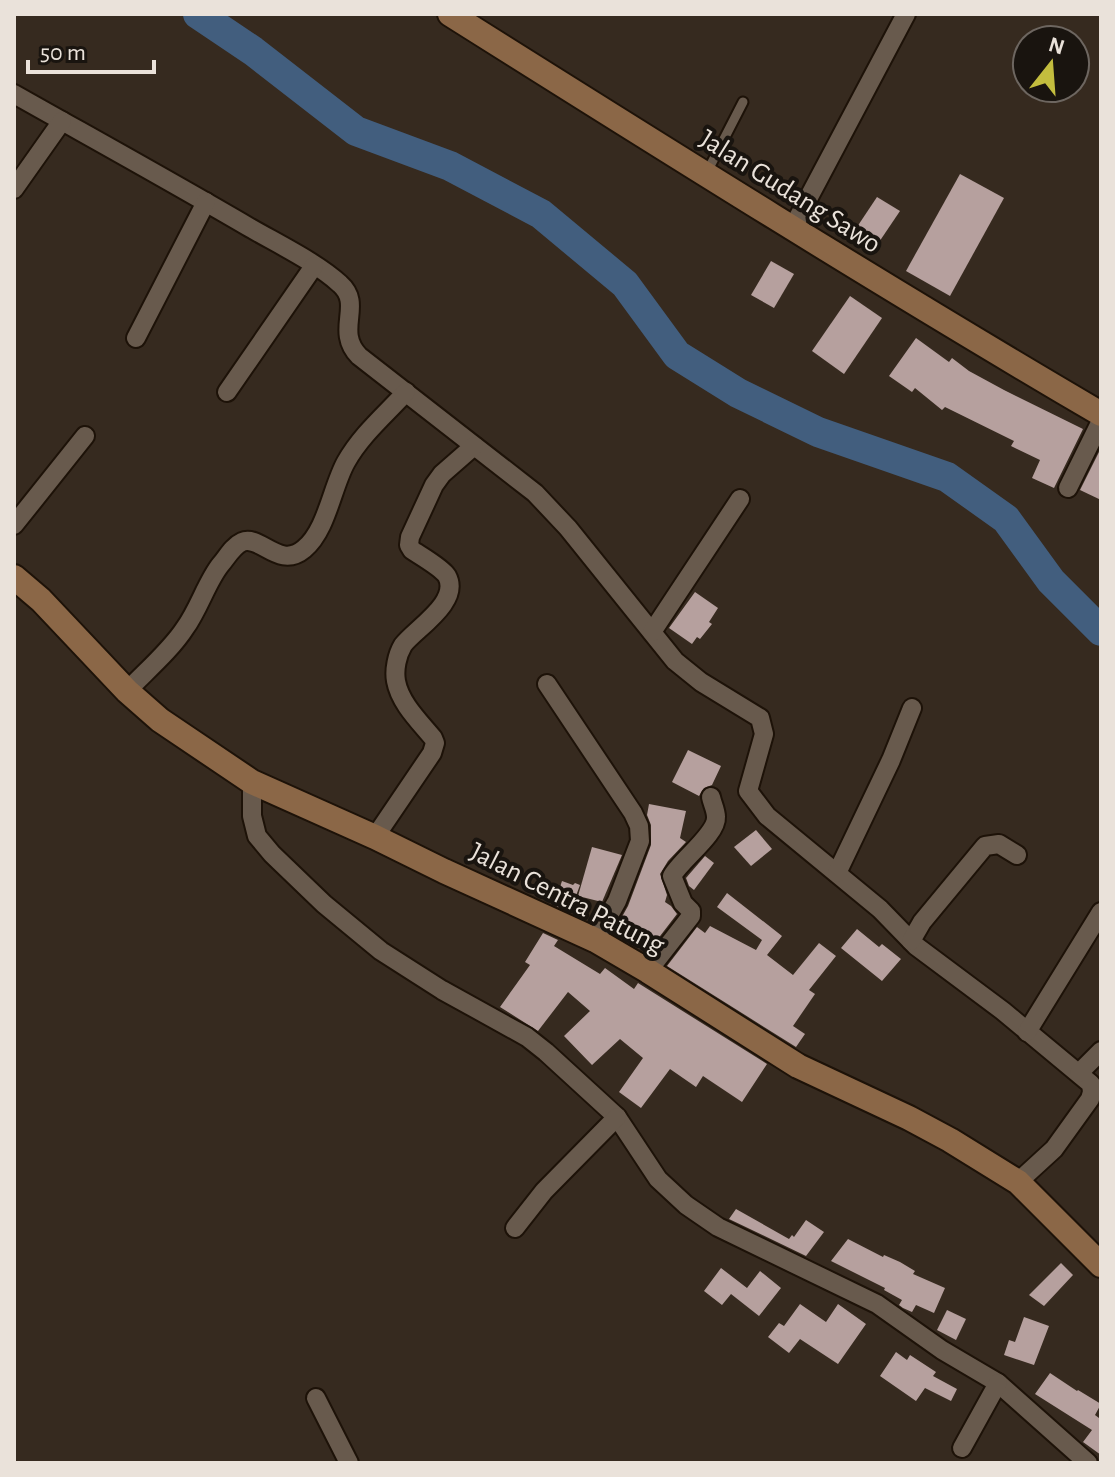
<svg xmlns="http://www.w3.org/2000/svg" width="1115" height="1477" viewBox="0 0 1115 1477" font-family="'Alegreya Sans',sans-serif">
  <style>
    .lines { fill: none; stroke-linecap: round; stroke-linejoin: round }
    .river { stroke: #425e7e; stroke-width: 30 }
    .building { fill: #b6a09e }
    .lane-casing { stroke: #1d1208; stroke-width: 13 }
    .street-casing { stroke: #1d1208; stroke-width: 22 }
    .secondary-casing { stroke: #1d1208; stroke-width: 28 }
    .lane { stroke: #685a4d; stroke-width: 9 }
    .street { stroke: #685a4d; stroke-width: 18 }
    .secondary { stroke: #8b6747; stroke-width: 24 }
    .labels { text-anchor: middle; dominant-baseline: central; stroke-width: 8; stroke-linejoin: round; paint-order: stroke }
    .street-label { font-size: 28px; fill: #eae2da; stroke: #19140f }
  </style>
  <rect width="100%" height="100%" fill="#362a1f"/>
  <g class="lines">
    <polyline class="river" points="198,14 253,51 356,131 450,166 541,214 625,284 677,355 738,393 818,432 947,477 1006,519 1051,581 1101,631"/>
  </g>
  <g class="building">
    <polygon points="960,174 1004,198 950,296 906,271"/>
    <polygon points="877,197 900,211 873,251 851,236"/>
    <polygon points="771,261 794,274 774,308 751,295"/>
    <polygon points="850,296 882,318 844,374 812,351"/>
    <polygon points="916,338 949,362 952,358 969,371 1004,390 1083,429 1054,488 1032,478 1040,460 1011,446 1014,441 945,407 942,410 915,388 912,392 889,376"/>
    <polygon points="1100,450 1101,450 1101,500 1080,490"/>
    <polygon points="695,592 718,608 709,622 712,624 700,639 697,637 692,644 669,628"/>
    <polygon points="688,750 721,766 712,785 704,788 699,796 672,782"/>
    <polygon points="649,804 686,811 680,838 686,842 668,861 660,874 667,895 665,902 671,906 677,914 647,953 613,933 628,906 651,845 651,825 647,815"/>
    <polygon points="756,830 772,849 751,866 734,847"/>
    <polygon points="592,847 622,855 602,902 578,896"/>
    <polygon points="705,856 714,863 694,890 689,886 686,878"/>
    <polygon points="562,881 573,885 575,883 580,885 570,912 554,905"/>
    <polygon points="727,893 782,936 767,955 793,975 819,943 836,956 809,990 815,994 793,1026 805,1034 796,1047 667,966 697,927 705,933 710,926 756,950 762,940 717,907"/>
    <polygon points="857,929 879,947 882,944 901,959 882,981 841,948"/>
    <polygon points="543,933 558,940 554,946 600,974 605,968 634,989 638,983 767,1064 742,1102 703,1076 696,1087 670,1069 641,1108 619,1092 643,1058 620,1039 592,1065 564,1036 590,1011 568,992 538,1031 500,1007 530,965 525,962"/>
    <polygon points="736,1209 789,1239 792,1235 794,1237 806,1220 824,1232 806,1256 729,1219"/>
    <polygon points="848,1239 883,1257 884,1255 900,1262 915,1271 913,1274 945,1288 934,1313 916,1305 912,1312 903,1308 899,1305 902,1300 884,1290 885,1288 831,1261"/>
    <polygon points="1061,1263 1073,1275 1044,1306 1029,1295"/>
    <polygon points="721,1268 747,1288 760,1271 781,1288 759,1316 731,1294 722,1305 704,1291"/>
    <polygon points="800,1304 826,1322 838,1304 866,1324 838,1364 800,1339 789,1353 768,1337 779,1323 784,1326"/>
    <polygon points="947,1310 966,1319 956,1340 937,1330"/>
    <polygon points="1024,1317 1049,1326 1034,1365 1004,1355 1009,1340 1015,1342"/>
    <polygon points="896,1352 907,1360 910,1355 936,1372 933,1376 957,1389 951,1401 925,1388 916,1401 880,1376"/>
    <polygon points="1050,1373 1077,1391 1078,1390 1101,1404 1095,1415 1099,1418 1101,1416 1101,1455 1083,1442 1092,1430 1035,1394"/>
  </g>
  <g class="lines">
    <g class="lane-casing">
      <polyline id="lane" points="706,174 743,102"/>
    </g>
    <g class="street-casing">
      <g id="street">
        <path d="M 14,94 C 92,138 170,181 247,226 C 276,243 316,262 340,284 C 364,305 334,330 359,356 L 535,493 L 568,528 L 675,661 L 701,682 L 760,718 L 764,734 L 748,791 L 767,816 L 880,909 L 916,946 L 1003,1011 L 1091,1084 L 1092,1092 L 1090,1099 L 1054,1149 L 1018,1182"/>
        <polyline points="14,189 62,121"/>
        <polyline points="792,229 906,14"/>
        <polyline points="136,338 206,202"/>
        <polyline points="227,392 314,266"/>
        <polyline points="1068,488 1101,421"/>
        <polyline points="14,525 85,436"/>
        <polyline points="652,632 740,499"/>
        <polyline points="547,684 633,813 639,826 640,841 617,901 595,940"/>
        <path d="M 127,691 C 145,672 171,650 185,628 C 199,609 207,581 221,564 C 227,557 233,546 242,542 C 260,534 279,570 304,549 C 327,530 332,487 346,462 C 361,435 386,414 406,392"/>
        <polyline points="252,782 252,816 257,836 272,854 324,904 381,951 442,990 527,1037 546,1052 617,1117 658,1179 686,1205 718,1227 877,1304 942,1350 998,1383 1088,1463"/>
        <path d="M 375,837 L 432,753 L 435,743 L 433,738 C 419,721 400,703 396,681 C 394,670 397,655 403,645 C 415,629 461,602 447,576 C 442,568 421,556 412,550 L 409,545 L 410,537 L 434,485 L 442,474 L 474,446"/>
        <polyline points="837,873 891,760 912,708"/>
        <polyline points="911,941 922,922 985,846 999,844 1017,855"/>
        <path d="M 648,971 L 691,916 L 691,911 L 683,903 L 672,876 C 682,859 717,834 716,817 C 716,810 712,803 711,797"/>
        <polyline points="1027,1032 1101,912"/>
        <polyline points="1079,1073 1101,1051"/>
        <polyline points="515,1228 544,1191 617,1117"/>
        <polyline points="316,1398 349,1463"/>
        <polyline points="962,1448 998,1383"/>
      </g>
    </g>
    <g class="secondary-casing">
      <g id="secondary">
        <path d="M 450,14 C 666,150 881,285 1101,414"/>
        <polyline points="14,577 41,600 127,691 160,720 252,782 375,837 444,871 595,940 648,971 798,1066 909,1118 950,1140 1018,1182 1101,1265"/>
      </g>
    </g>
    <use href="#lane" class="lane"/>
    <use href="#street" class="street"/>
    <use href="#secondary" class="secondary"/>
  </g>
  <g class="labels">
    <g class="street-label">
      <text transform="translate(790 192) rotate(32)">Jalan Gudang Sawo</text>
      <text transform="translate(567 899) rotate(27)">Jalan Centra Patung</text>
    </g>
  </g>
  <rect width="1115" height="1477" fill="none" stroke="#eae2da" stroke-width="32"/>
  <g transform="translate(1051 64) rotate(17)"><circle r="38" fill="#19140f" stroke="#6d6660" stroke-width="2"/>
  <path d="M0-6L14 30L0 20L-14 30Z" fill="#c3bd3e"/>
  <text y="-12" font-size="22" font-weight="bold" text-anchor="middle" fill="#eae2da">N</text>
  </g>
  <path d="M28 60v12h126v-12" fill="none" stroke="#eae2da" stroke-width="4"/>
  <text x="40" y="60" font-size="24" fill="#eae2da" stroke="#19140f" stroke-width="6" paint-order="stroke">50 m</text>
</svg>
